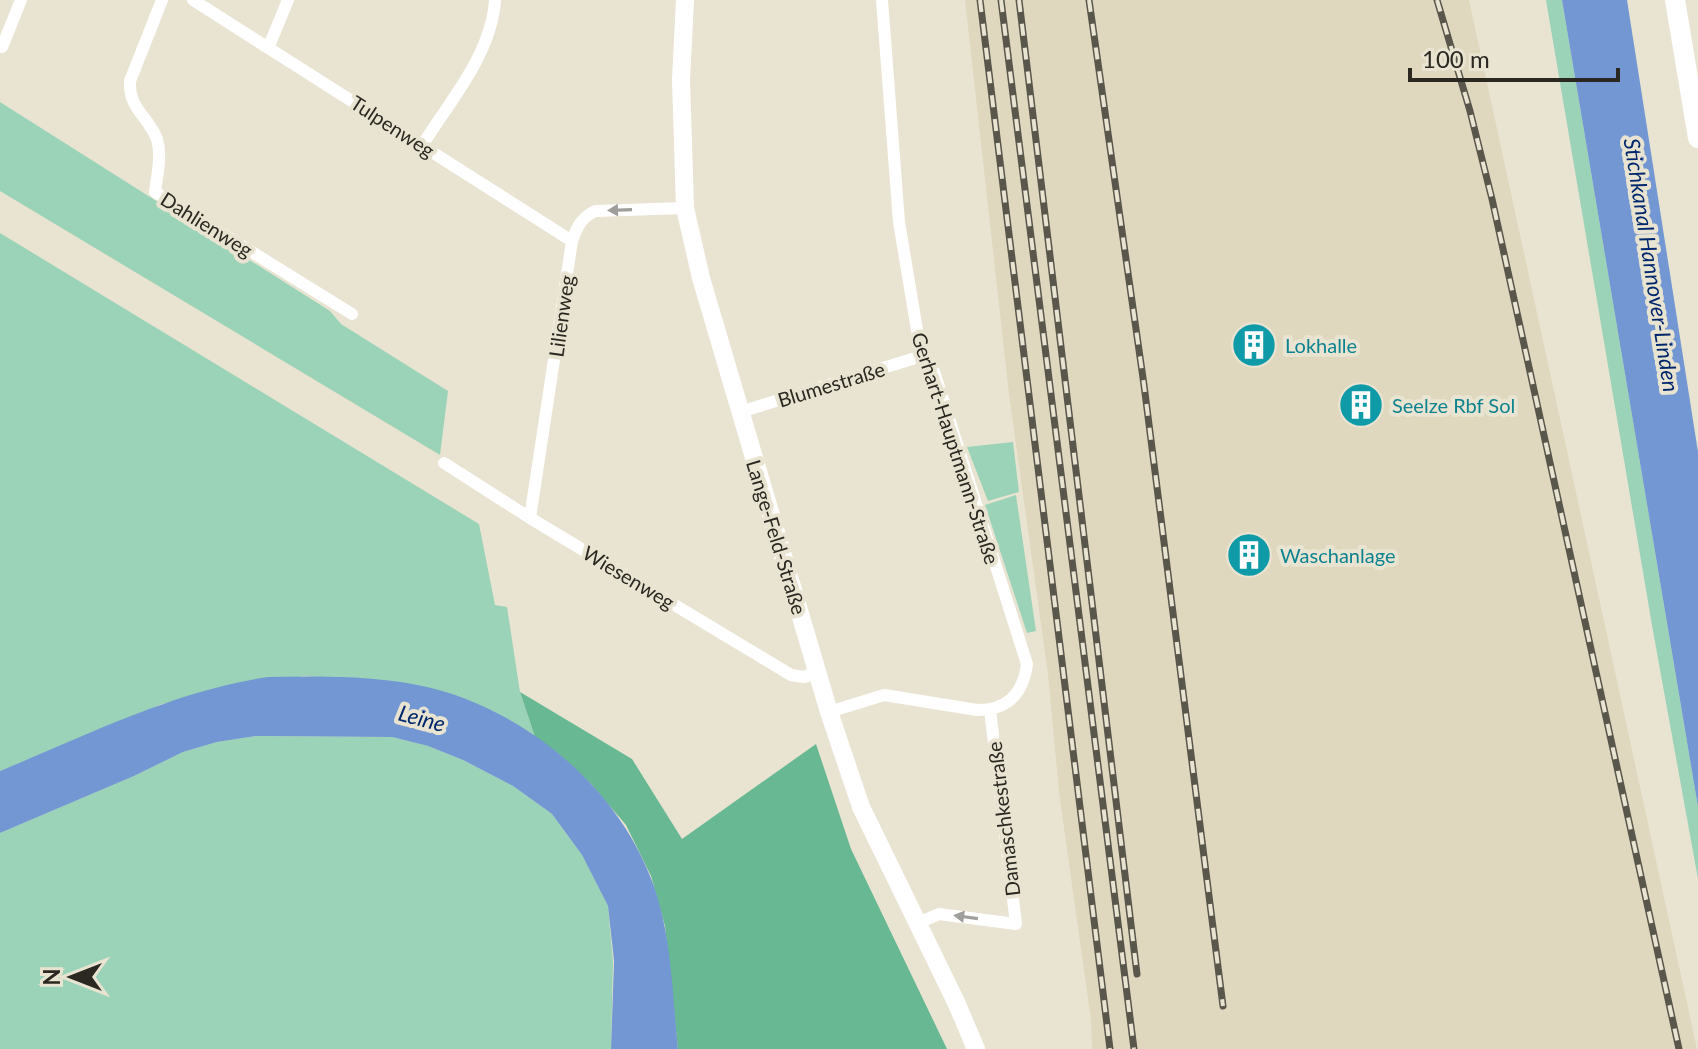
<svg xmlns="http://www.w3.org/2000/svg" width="1698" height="1049" viewBox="0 0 1698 1049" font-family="Lato,sans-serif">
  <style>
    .built { fill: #dfd7be }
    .green { fill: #9bd3b8 }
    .forest { fill: #67b893 }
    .water { fill: #7297d2 }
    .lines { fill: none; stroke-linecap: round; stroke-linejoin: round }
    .street { stroke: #fff; stroke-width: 12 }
    .secondary { stroke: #fff; stroke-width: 18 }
    .primary { stroke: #fff; stroke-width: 20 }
    .rail-casing { stroke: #59564c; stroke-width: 7 }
    .rail { stroke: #e9e4d1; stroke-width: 4; stroke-dasharray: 12; stroke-linecap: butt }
    .oneway { fill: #9f9e9b }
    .labels { text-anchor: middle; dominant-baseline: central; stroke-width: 8; stroke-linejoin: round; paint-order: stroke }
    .street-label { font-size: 20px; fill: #2a2821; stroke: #e9e4d1 }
    .culture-label { font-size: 20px; fill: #0d838f; stroke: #e9e4d1; text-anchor: start }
    .water-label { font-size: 22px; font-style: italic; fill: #00276c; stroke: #e9e4d1 }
  </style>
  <rect width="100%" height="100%" fill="#e9e4d1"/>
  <polygon class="built" points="965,0 1469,0 1697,1049 1092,1049 1091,1020 1059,792 1048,674 1009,394"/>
  <g class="green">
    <polygon points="1546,0 1562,0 1698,807 1698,879 1653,631"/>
    <polygon points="0,102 330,311 341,324 448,391 440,455 0,191"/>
    <polygon points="0,233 479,524 495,605 507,607 520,692 535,737 513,722 465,699 434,691 398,683 304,676 162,704 0,771"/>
    <polygon points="1013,442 1019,492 988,501 967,447"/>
    <polygon points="1016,495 1036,631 1027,633 985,505"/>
    <polygon points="256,736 392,737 428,746 463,760 513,786 552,814 582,855 608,906 613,962 611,1049 0,1049 0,833 134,776 183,752 217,742"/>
  </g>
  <polygon class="forest" points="520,692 632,759 682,839 816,744 851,849 947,1049 678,1049 665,926 651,876 626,825 591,784 560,755 535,737"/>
  <g class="water">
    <polygon points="1562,0 1627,0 1698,452 1698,807"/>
    <path d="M 268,677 C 333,676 405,675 466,699 C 547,731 618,795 650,876 C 672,930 672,992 678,1049 L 611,1049 L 614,961 L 608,906 L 582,855 L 552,814 L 513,786 L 463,760 L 428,746 L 392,737 L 256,736 L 217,742 L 183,752 L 134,776 L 0,833 L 0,771 C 87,735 174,691 268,677 Z"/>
  </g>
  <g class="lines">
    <g class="street">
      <path d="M 162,0 L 130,81 C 128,108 148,116 157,139 C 162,156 157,175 155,192 L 352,314"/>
      <polyline points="193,0 572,241"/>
      <polyline points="269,46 288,0"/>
      <polyline points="2,47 21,0"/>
      <path d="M 423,144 C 450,101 492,53 495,0"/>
      <polyline points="740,412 922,356"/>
      <polyline points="444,463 530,518 791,675 804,677 818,672"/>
      <path d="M 530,518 L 572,241 C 577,227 581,218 595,211 L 685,208"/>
      <path d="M 829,712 L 884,695 L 977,710 C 1008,710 1023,694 1027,664 L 932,365 L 922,356 L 919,342 L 899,222 L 882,0"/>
      <polyline points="918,923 939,914 1016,924 990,710"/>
    </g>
    <polyline class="secondary" points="685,0 681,80 685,208 701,278 829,712 861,807 956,1002 976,1049"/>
    <polyline class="primary" points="1675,0 1698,138"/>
    <g class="rail-casing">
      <g id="rail">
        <polyline points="980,0 1110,1049"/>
        <polyline points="1001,0 1134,1049"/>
        <polyline points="1019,0 1137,974"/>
        <polyline points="1089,0 1144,385 1223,1006"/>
        <polyline points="1437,0 1470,111 1492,199 1679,1049"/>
      </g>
    </g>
    <use href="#rail" class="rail"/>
  </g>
  <defs><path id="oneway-solid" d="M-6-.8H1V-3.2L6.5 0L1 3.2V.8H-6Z" transform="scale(2)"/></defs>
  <g class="oneway">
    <use href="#oneway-solid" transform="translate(620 210) rotate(178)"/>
    <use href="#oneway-solid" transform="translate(966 917) rotate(-172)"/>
  </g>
  <defs>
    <g id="building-disc" transform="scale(2.3)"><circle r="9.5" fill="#0f9aa8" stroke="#e9e4d1"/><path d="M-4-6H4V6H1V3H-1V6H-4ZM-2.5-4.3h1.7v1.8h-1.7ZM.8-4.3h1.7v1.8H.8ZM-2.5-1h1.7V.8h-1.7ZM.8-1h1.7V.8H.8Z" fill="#fff"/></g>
  </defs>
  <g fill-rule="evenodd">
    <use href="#building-disc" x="1254" y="345"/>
    <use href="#building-disc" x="1361" y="405"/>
    <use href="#building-disc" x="1249" y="555"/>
  </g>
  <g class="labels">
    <g class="street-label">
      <text transform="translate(393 126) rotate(33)">Tulpenweg</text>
      <text transform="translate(207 224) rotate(32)">Dahlienweg</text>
      <text transform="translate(561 316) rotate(-82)">Lilienweg</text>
      <text transform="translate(831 384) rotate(-17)">Blumestraße</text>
      <text transform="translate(956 448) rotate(72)">Gerhart-Hauptmann-Straße</text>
      <text transform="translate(777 537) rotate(73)">Lange-Feld-Straße</text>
      <text transform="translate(629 577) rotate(31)">Wiesenweg</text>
      <text transform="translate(1003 819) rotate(-97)">Damaschkestraße</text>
    </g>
    <g class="culture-label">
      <text x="1285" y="345">Lokhalle</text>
      <text x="1392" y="405">Seelze Rbf Sol</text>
      <text x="1280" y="555">Waschanlage</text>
    </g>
    <g class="water-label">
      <text transform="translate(1652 265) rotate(81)">Stichkanal Hannover-Linden</text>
      <text transform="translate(422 718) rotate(15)">Leine</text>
    </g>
  </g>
  <g transform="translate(72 977) rotate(270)" stroke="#e9e4d1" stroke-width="6" paint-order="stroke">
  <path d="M0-6L14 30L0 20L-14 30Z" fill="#2a2821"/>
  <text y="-12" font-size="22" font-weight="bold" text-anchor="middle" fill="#2a2821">N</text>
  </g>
  <path d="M1410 68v12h208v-12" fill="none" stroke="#2a2821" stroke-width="4"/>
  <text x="1422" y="68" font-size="24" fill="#2a2821" stroke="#e9e4d1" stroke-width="6" paint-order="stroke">100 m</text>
</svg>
